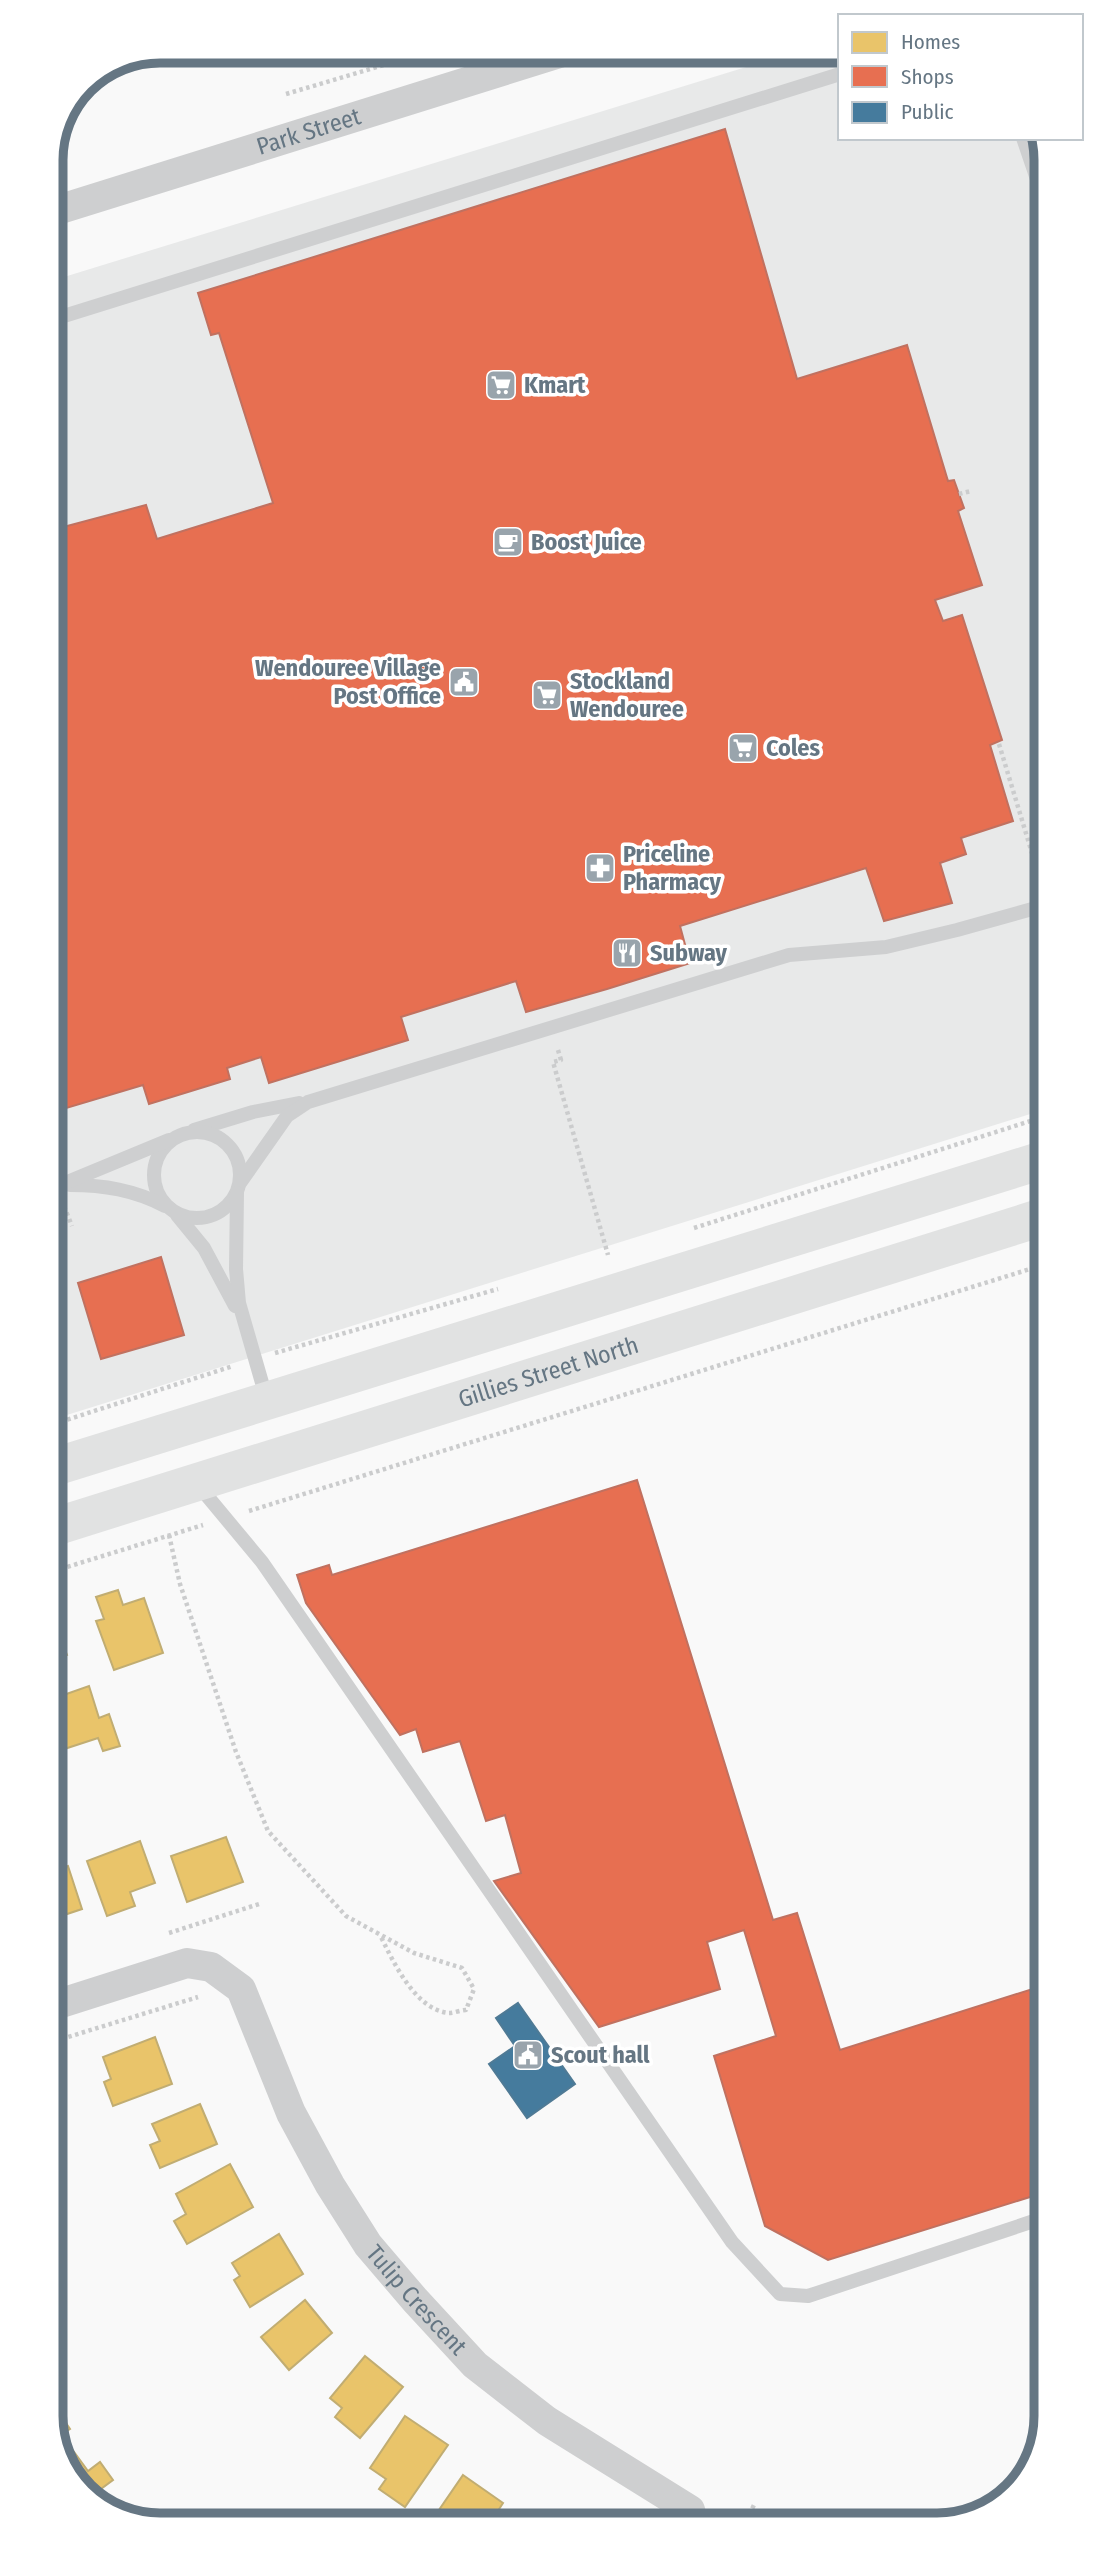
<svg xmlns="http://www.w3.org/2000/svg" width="1097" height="2576" viewBox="0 0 1097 2576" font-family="'Fira Sans Condensed',sans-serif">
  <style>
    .built { fill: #e8e9e9 }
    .homes { fill: #e9c46a; stroke: #c1ad72; stroke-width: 2 }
    .shops { fill: #e76f51; stroke: #c07160; stroke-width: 2 }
    .public { fill: #457b9d; stroke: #4f7a95; stroke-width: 2 }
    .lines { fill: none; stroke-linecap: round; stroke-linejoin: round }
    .path { stroke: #cbcccd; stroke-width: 4.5; stroke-dasharray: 3.5 3.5; stroke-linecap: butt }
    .lane { stroke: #cecfd0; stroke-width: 14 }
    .street { stroke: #cecfd0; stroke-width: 30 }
    .secondary { stroke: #e1e2e2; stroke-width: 38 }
    .labels { text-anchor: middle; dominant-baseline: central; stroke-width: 7; stroke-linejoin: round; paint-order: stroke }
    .street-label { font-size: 24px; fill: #657683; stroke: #fff }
    .poi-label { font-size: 24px; font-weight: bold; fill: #657683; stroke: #fff; text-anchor: start }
    .rim { fill: none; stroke: #657683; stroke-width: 9 }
  </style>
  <rect width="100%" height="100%" fill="#f9f9f9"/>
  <polygon class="built" points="798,51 840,51 840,138 1041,138 1043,1110 54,1419 51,281"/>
  <g class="homes">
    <polygon points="118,1590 123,1605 144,1598 163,1653 114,1670 96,1621 104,1619 96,1597"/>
    <polygon points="54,1620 67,1655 55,1660"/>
    <polygon points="89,1686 99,1718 109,1714 120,1746 103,1751 98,1738 55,1752 55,1698"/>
    <polygon points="226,1837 243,1882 187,1902 171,1856"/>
    <polygon points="140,1841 155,1883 130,1892 135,1906 107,1916 87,1861"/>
    <polygon points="68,1866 82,1909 55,1918 55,1870"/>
    <polygon points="155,2037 172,2084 113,2106 104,2082 111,2079 103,2057"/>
    <polygon points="200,2104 217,2144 160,2168 150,2145 160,2141 152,2124"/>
    <polygon points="230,2164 253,2207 187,2244 174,2221 186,2214 176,2194"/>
    <polygon points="279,2234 303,2274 250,2307 234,2280 240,2276 232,2263"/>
    <polygon points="305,2300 332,2333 289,2370 261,2337"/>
    <polygon points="365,2356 403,2387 360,2438 335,2417 342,2408 330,2398"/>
    <polygon points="56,2408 70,2429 56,2438"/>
    <polygon points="405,2416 448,2445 405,2507 379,2489 386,2479 370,2468"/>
    <polygon points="69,2445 88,2471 100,2462 113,2480 90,2497 58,2453"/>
    <polygon points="463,2475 503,2503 490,2523 430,2523"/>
    <polygon points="535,2513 552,2522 530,2522"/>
  </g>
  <g class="shops">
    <polygon points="725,129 797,379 907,345 948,481 954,480 964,508 958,511 982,585 935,600 943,621 962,615 1002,740 990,745 1013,821 961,838 966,854 940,863 952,903 884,921 866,868 680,926 690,963 607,989 526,1012 516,981 401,1017 408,1040 269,1083 261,1057 227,1068 230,1079 149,1104 143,1085 53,1112 52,530 146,505 157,539 273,503 219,333 211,335 198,293"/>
    <polygon points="161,1257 184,1335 101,1359 78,1283"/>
    <polygon points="637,1480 773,1920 797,1913 840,2050 1045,1985 1046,2192 828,2260 765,2226 714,2056 776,2036 744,1930 707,1942 720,1989 599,2027 494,1881 521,1873 505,1815 486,1821 460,1741 423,1752 416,1729 400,1735 306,1603 297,1575 329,1565 332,1575"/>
  </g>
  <polygon class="public" points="518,2003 575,2084 527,2118 489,2064 515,2046 496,2018"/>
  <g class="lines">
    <g class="path">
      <polyline points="286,94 431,51"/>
      <polyline points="959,494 971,491"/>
      <polyline points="999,744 1041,883"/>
      <polyline points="558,1050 561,1060 553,1062 608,1255"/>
      <polyline points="64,1206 72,1226"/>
      <polyline points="694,1228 1043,1117"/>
      <polyline points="275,1353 498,1289"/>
      <polyline points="54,1424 233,1366"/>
      <polyline points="249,1511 1043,1265"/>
      <path d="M 169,1535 L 180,1584 L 236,1752 L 268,1831 L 346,1916 L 414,1953 L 462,1968 L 474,1989 L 466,2010 C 461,2010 454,2013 449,2013 C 415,2010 393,1961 380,1935"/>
      <polyline points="54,1571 203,1525"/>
      <polyline points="169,1933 259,1904"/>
      <polyline points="55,2041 198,1997"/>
      <polyline points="746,2521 754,2505"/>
    </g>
    <g class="lane">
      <polyline points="1023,138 1041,191"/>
      <polyline points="51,320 840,74"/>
      <polyline points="194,1130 253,1112 299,1103"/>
      <circle cx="197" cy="1175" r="43"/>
      <polyline points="240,1183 287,1116 308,1102 789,955 886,947 957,930 1043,906"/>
      <path d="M 70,1185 C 104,1185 134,1190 165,1206"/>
      <polyline points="53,1188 169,1140"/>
      <polyline points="237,1193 236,1269 239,1303 267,1400"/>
      <polyline points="177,1215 204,1248 235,1306"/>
      <polyline points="198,1485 262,1562 732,2242 780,2294 808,2296 1046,2217"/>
    </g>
    <g class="street">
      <path id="s1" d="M 51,212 L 566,51"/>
      <path id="s2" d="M 55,2005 L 187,1963 L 211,1967 L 241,1989 L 291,2113 L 330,2185 L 368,2245 L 415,2300 L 475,2365 L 547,2421 L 690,2510 L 693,2521"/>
    </g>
    <g class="secondary">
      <polyline points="54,1467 1043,1160"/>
      <path id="s3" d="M 54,1527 L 1043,1217"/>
    </g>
  </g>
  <defs>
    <g id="supermarket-square" transform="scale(1.575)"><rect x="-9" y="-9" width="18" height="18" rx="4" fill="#99a4ac" stroke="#fff"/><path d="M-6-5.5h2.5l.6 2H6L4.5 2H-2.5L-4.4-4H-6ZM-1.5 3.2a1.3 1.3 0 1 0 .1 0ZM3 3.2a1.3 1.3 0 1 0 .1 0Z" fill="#fff"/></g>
    <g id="cafe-square" transform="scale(1.575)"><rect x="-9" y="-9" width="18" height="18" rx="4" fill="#99a4ac" stroke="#fff"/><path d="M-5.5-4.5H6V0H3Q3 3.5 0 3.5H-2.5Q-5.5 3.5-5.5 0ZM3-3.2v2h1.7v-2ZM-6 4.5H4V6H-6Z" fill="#fff"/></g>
    <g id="civic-square" transform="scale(1.575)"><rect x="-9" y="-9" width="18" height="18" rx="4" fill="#99a4ac" stroke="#fff"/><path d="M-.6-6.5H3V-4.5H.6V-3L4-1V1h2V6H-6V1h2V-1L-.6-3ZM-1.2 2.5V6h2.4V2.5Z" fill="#fff"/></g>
    <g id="pharmacy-square" transform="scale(1.575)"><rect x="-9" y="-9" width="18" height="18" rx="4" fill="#99a4ac" stroke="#fff"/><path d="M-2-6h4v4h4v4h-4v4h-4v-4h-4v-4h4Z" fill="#fff"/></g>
    <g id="restaurant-square" transform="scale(1.575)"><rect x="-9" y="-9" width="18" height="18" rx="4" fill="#99a4ac" stroke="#fff"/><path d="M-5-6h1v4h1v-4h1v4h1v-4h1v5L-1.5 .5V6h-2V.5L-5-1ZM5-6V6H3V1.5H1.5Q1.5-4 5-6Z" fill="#fff"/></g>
  </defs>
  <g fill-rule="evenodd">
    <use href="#supermarket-square" x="501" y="385"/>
    <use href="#cafe-square" x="508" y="542"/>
    <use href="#civic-square" x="464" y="682"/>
    <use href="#supermarket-square" x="547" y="695"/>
    <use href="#supermarket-square" x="743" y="748"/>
    <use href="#pharmacy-square" x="600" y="868"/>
    <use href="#restaurant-square" x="627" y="953"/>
    <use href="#civic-square" x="528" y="2055"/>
  </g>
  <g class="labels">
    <g class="street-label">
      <text stroke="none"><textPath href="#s1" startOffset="270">Park Street</textPath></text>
      <text stroke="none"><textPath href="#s3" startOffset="518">Gillies Street North</textPath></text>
      <text stroke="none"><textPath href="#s2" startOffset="560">Tulip Crescent</textPath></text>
    </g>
    <g class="poi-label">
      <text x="524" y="385">Kmart</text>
      <text x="531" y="542">Boost Juice</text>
      <text x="441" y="668" text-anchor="end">Wendouree Village<tspan x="441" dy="28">Post Office</tspan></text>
      <text x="570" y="681">Stockland<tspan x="570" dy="28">Wendouree</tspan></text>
      <text x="766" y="748">Coles</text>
      <text x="623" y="854">Priceline<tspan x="623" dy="28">Pharmacy</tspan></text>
      <text x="650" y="953">Subway</text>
      <text x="551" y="2055">Scout hall</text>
    </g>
  </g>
  <path d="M0 0H1097V2576H0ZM160 63H937A97 97 0 0 1 1034 160V2416A97 97 0 0 1 937 2513H160A97 97 0 0 1 63 2416V160A97 97 0 0 1 160 63Z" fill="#fff" fill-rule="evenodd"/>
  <path class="rim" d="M160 63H937A97 97 0 0 1 1034 160V2416A97 97 0 0 1 937 2513H160A97 97 0 0 1 63 2416V160A97 97 0 0 1 160 63Z"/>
  <rect x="838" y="14" width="245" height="126" fill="#ffffff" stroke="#c1c8cd" stroke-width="2"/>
  <rect x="852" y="32" width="35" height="21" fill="#e9c46a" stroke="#c1c8cd" stroke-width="2"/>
  <text x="901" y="49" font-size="21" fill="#657683">Homes</text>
  <rect x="852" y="66" width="35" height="21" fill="#e76f51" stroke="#c1c8cd" stroke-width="2"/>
  <text x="901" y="84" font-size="21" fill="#657683">Shops</text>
  <rect x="852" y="102" width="35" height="21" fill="#457b9d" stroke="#c1c8cd" stroke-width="2"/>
  <text x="901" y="119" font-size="21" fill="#657683">Public</text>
</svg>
